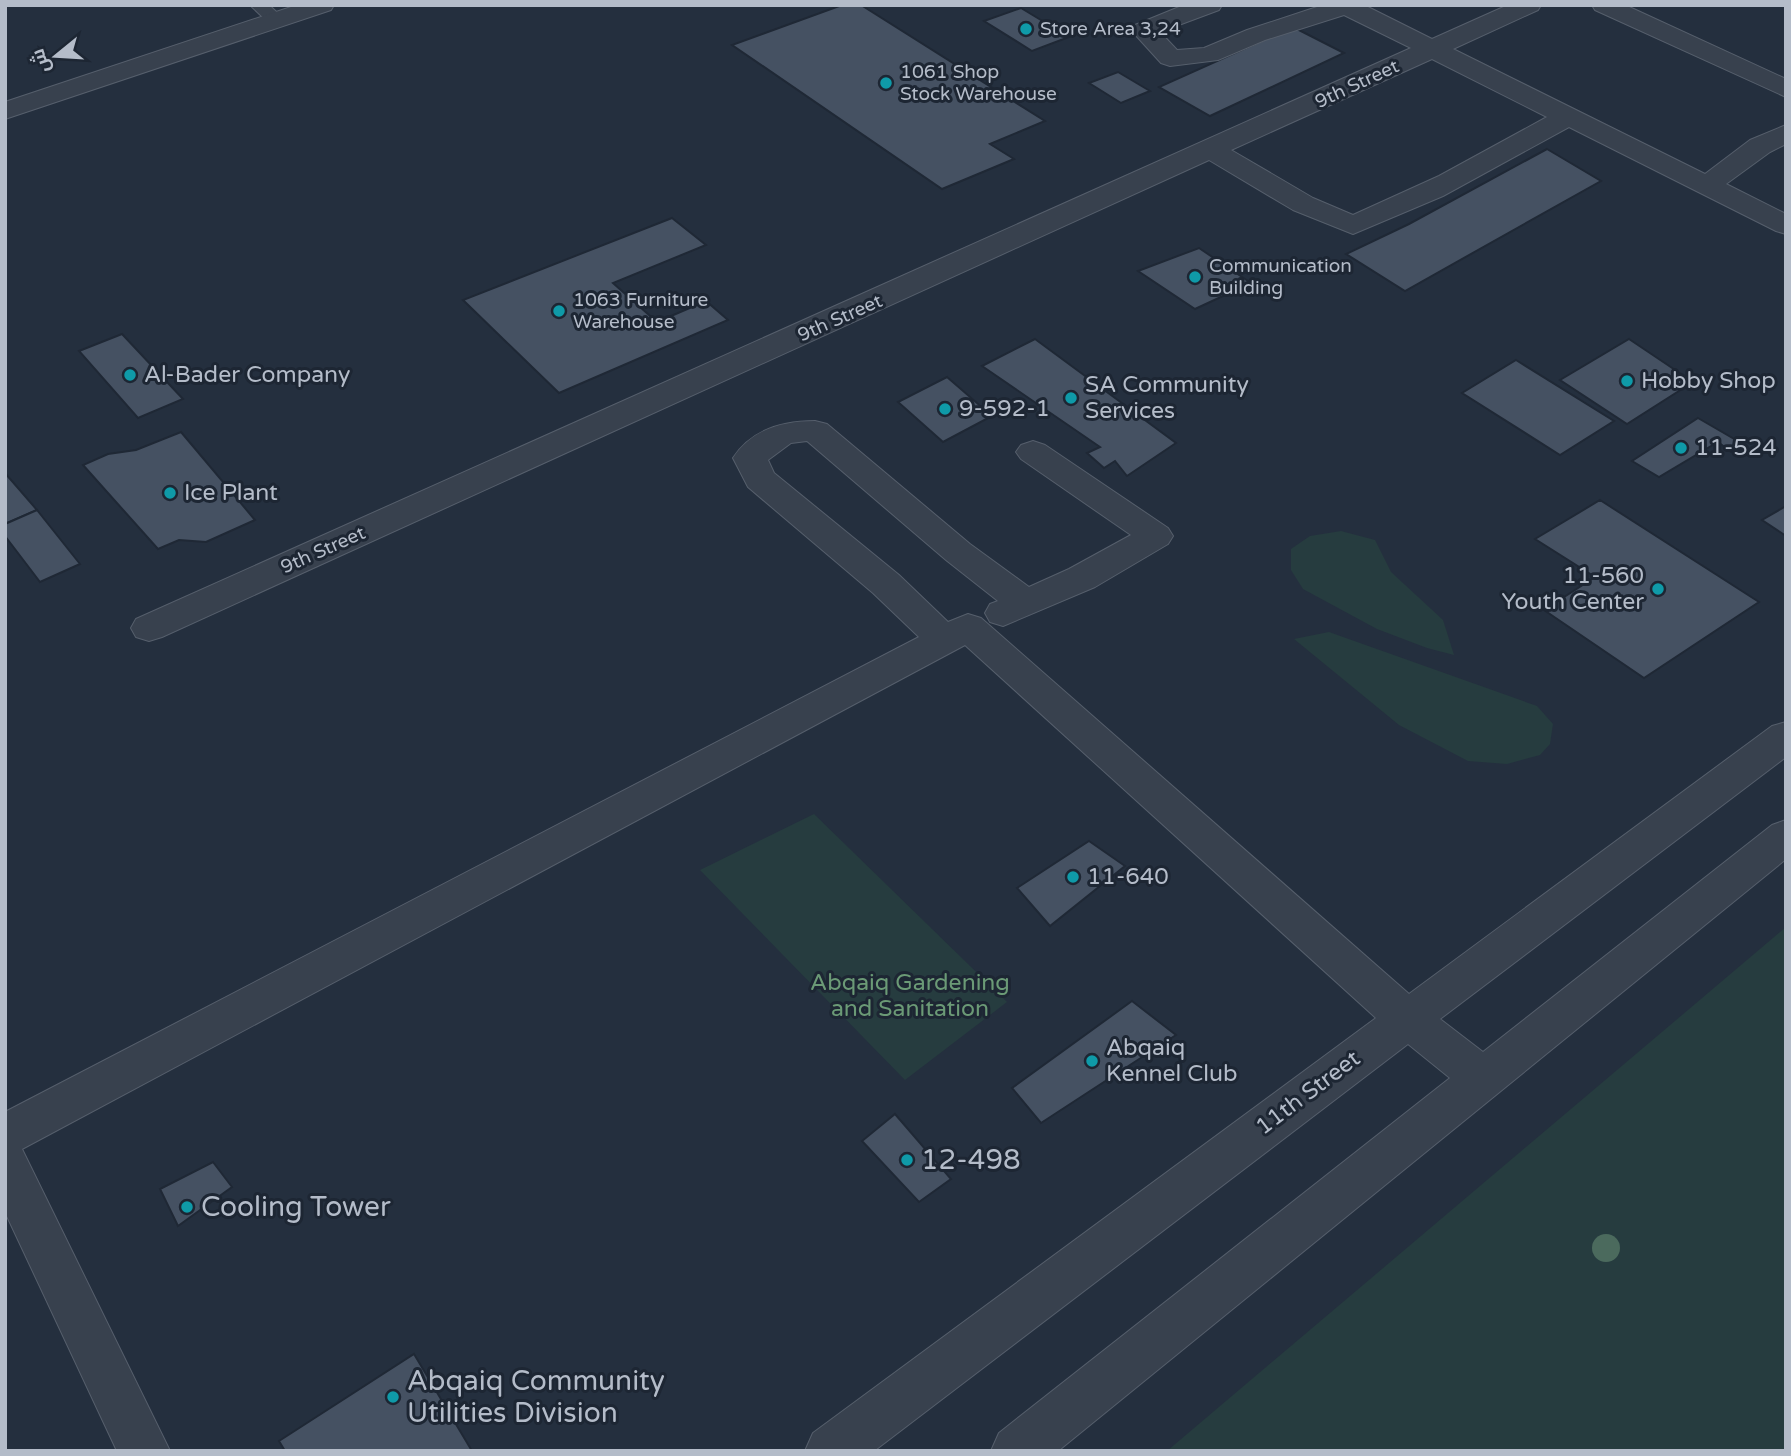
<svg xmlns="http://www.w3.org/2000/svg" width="1791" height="1456" viewBox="0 0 1791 1456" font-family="'Varela Round',Cairo,sans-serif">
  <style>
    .green { fill: #263c3f }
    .building { fill: #455162; stroke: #1f2835; stroke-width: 2 }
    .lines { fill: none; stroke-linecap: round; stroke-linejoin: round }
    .lane-casing { stroke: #565f6c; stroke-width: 2 }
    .street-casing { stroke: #565f6c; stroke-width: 2 }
    .lane { fill: #38414e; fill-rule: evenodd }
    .street { fill: #38414e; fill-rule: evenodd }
    .tree { fill: #4b6a5d }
    .culture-dot { fill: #0f9aa8; stroke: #1d2633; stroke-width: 2.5 }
    .labels { text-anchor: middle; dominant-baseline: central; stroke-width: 6; stroke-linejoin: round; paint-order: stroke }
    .far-poi-label { font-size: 19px; fill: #b4bcc9; stroke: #1d2633; text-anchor: start }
    .far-street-label { font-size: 19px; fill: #b4bcc9; stroke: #1d2633 }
    .poi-label { font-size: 23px; fill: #b4bcc9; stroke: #1d2633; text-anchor: start }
    .park-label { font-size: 23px; fill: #6b9a76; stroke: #1d2633 }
    .street-label { font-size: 23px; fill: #b4bcc9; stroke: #1d2633 }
    .near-poi-label { font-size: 28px; fill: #b4bcc9; stroke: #1d2633; text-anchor: start }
  </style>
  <rect width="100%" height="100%" fill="#242f3e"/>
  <g class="green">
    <polygon points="1341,531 1375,540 1391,572 1443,620 1454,655 1427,648 1377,629 1303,589 1291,570 1291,549 1310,536"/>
    <polygon points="1329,632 1537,706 1553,724 1550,744 1540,755 1507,764 1468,761 1399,725 1294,639"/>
    <polygon points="814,814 1007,1002 905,1080 700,870"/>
    <polygon points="1786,927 1786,1451 1167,1451"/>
  </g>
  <g class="building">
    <polygon points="842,5 861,5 1045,121 990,144 1014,159 942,189 732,45"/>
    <polygon points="1021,8 1069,37 1032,51 984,21"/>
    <polygon points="1293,27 1344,53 1210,116 1159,87"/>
    <polygon points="1118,72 1150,91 1121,103 1089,83"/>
    <polygon points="1547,149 1601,181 1405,291 1346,254 1409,224"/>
    <polygon points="672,218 706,245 613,283 657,322 706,301 728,320 559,393 463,300"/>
    <polygon points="1199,248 1251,283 1195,309 1138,271"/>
    <polygon points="122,334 183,399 138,418 79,351"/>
    <polygon points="1035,339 1176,443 1127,476 1115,461 1104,468 1087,453 1100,447 982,366"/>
    <polygon points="1629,339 1693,382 1627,424 1560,380"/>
    <polygon points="1516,360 1614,421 1560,455 1462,393"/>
    <polygon points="947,377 992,416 943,442 898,402"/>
    <polygon points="1698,418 1741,443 1731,452 1718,442 1659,477 1632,461"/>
    <polygon points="181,432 255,520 206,542 179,540 158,549 83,465 108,454 136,450"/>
    <polygon points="5,473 37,510 5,524"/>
    <polygon points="1600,500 1759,602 1644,678 1544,610 1595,577 1535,539"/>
    <polygon points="1786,506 1786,536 1762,520"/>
    <polygon points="37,510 80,564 40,582 5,536 5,524"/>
    <polygon points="1089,841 1125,866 1050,926 1017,888"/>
    <polygon points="1132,1001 1176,1035 1041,1123 1012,1088"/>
    <polygon points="895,1114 951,1179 919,1202 862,1141"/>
    <polygon points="213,1162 232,1187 178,1226 160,1189"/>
    <polygon points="414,1354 472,1451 285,1451 279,1441"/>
  </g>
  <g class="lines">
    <g class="lane-casing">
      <polygon id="lane" points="250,5 269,5 286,21 277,26 271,25"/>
    </g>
    <g class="street-casing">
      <g id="street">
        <polygon points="297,5 334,5 331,10 5,119 5,102"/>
        <path d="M 1184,5 L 1222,5 L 1219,10 L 1160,32 L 1177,50 L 1204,48 L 1247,30 L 1323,5 L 1364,5 L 1432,39 L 1508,5 L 1541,5 L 1538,10 L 1453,49 L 1705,174 L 1750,140 L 1786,125 L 1786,144 L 1770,152 L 1726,184 L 1786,214 L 1786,234 L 1776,231 L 1569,127 L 1443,196 L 1353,234 L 1293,210 L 1209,160 L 162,637 L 149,641 L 136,637 L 131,628 L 136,619 L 1411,48 L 1344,15 L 1265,40 L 1218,60 L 1170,66 L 1161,63 L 1131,30 L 1135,25 ZM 1432,59 L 1547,117 L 1439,176 L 1353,215 L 1313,198 L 1231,150 Z"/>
        <polygon points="1592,5 1625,5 1786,79 1786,97 1595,10"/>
        <path d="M 815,421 L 827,424 L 970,544 L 1029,587 L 1069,569 L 1131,535 L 1021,459 L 1016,452 L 1021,445 L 1033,441 L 1045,445 L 1168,528 L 1173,536 L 1168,544 L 1095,587 L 1003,626 L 990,622 L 985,613 L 990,604 L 998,601 L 946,560 L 807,441 L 791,443 L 768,460 L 774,473 L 899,575 L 948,622 L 968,614 L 981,618 L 1409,994 L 1772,726 L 1786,722 L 1786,757 L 1440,1019 L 1483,1052 L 1772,825 L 1786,820 L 1786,859 L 1058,1451 L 991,1451 L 999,1433 L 1450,1078 L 1408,1044 L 874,1451 L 805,1451 L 813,1433 L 1376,1018 L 965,645 L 22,1149 L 170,1451 L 117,1451 L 5,1212 L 5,1112 L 919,637 L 873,593 L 748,487 L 733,458 C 752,429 783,421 815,421 Z"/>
      </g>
    </g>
    <use href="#lane" class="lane"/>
    <use href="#street" class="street"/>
  </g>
  <circle class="tree" cx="1606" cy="1248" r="14"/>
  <g class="culture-dot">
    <circle cx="1026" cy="29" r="7"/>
    <circle cx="886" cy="83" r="7"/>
    <circle cx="1195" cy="277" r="7"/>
    <circle cx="559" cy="311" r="7"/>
    <circle cx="130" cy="375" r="7"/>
    <circle cx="1627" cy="381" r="7"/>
    <circle cx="1071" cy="398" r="7"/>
    <circle cx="945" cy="409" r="7"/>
    <circle cx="1681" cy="448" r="7"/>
    <circle cx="170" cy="493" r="7"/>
    <circle cx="1658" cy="589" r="7"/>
    <circle cx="1073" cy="877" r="7"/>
    <circle cx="1092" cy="1061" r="7"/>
    <circle cx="907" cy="1160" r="7"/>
    <circle cx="187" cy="1207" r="7"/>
    <circle cx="393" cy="1397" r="7"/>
  </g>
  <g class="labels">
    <g class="far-poi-label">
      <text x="1040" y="29">Store Area 3,24</text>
      <text x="900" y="72">1061 Shop<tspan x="900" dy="22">Stock Warehouse</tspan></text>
      <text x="1209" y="266">Communication<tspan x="1209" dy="22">Building</tspan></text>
      <text x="573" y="300">1063 Furniture<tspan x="573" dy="22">Warehouse</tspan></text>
    </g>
    <g class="far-street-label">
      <text transform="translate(1357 84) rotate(-25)">9th Street</text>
      <text transform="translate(840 318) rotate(-24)">9th Street</text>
      <text transform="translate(323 550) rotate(-24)">9th Street</text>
    </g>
    <g class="poi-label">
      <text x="144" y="375">Al-Bader Company</text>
      <text x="1641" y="381">Hobby Shop</text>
      <text x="1085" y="385">SA Community<tspan x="1085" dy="26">Services</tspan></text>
      <text x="959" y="409">9-592-1</text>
      <text x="1695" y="448">11-524</text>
      <text x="184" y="493">Ice Plant</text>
      <text x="1644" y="576" text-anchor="end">11-560<tspan x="1644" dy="26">Youth Center</tspan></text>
      <text x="1087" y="877">11-640</text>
      <text x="1106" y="1048">Abqaiq<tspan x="1106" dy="26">Kennel Club</tspan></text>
    </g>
    <g class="park-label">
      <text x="910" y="983">Abqaiq Gardening<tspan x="910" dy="26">and Sanitation</tspan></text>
    </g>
    <g class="street-label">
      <text transform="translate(1308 1093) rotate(-37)">11th Street</text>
    </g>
    <g class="near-poi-label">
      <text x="921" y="1160">12-498</text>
      <text x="201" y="1207">Cooling Tower</text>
      <text x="407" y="1381">Abqaiq Community<tspan x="407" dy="32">Utilities Division</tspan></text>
    </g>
  </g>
  <rect width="1791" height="1456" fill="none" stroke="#b4bcc9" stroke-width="14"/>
  <g transform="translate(56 56) rotate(252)" stroke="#1d2633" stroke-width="5" paint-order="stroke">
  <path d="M0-5L12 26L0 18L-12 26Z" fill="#b4bcc9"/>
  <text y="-10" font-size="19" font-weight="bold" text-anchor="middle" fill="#b4bcc9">ش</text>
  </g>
</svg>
